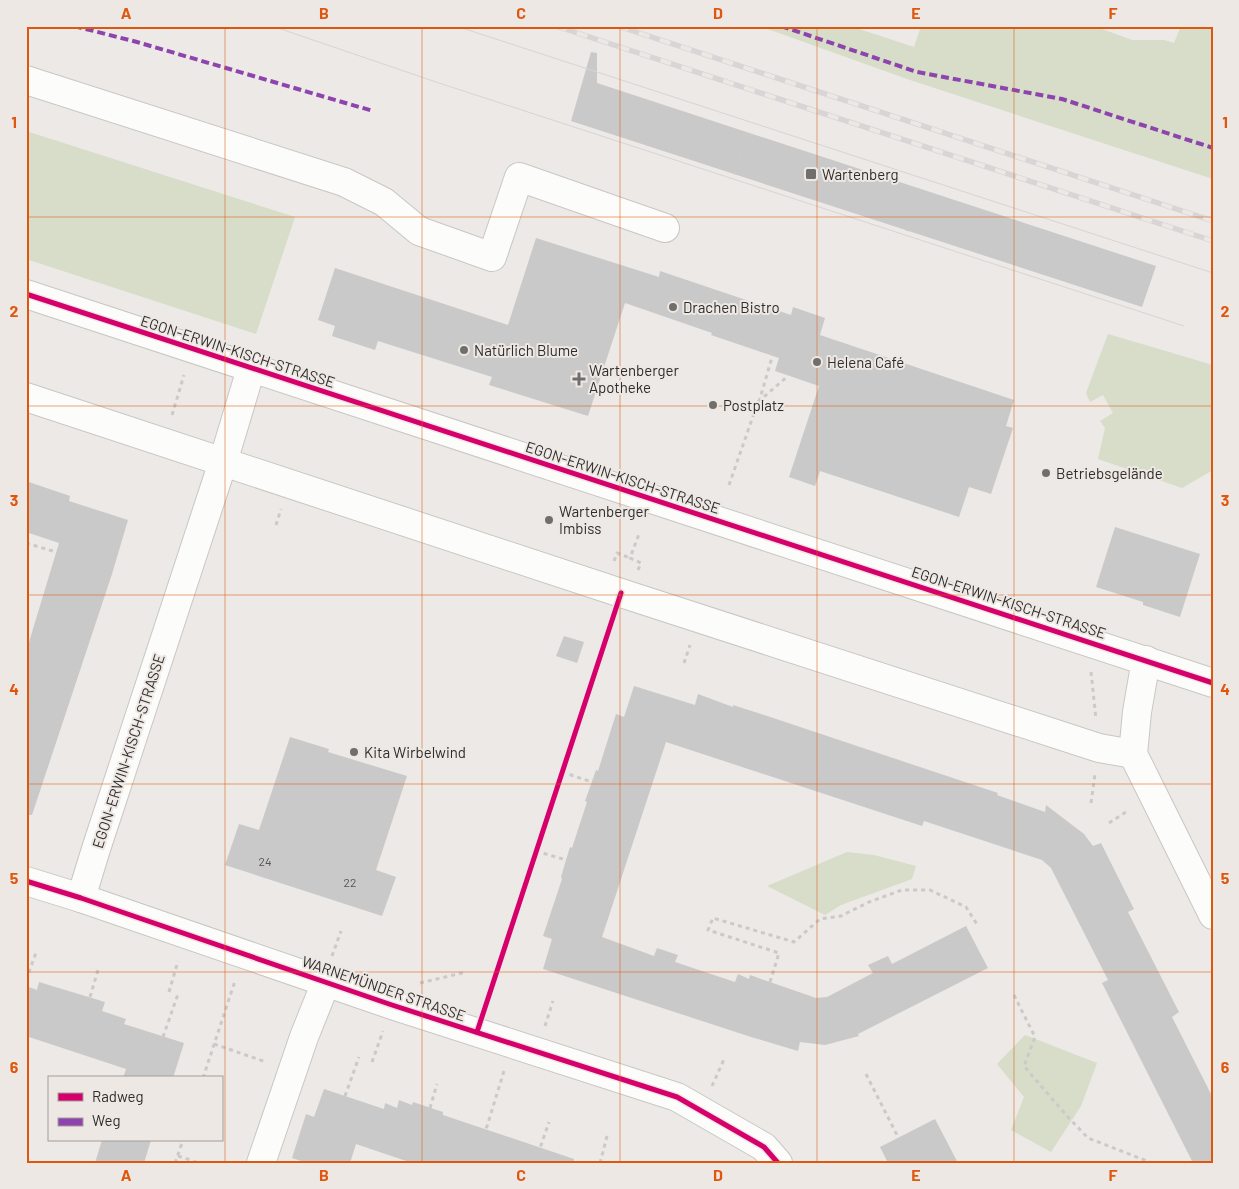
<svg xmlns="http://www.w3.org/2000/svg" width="1239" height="1189" viewBox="0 0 1239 1189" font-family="Barlow,sans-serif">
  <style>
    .green { fill: #d7ddc8 }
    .building { fill: #cac9c9 }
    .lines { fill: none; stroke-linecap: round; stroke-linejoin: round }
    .minor-casing { stroke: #c9c7c4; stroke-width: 30 }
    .path { stroke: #cbcac9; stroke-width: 3; stroke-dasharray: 4 4; stroke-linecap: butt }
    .minor { stroke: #fcfcfb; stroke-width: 28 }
    .tram { stroke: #d7d5d5; stroke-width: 1 }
    .rail-casing { stroke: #d7d5d5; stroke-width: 5.5 }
    .rail { stroke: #eee8e4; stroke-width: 4; stroke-dasharray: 11; stroke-linecap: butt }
    .quiet { stroke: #8e44ad; stroke-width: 4; stroke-dasharray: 8 4; stroke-linecap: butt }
    .cycleway-casing { stroke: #eee8e4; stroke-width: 8 }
    .cycleway { stroke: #d6006c; stroke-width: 5 }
    .grid { fill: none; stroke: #df570e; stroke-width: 1; stroke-opacity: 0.55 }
    .poi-dot { fill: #716f6c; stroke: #eee8e4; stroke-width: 2 }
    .labels { text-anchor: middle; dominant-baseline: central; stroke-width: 4; stroke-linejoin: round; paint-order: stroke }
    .number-label { font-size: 12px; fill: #565452 }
    .poi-label { font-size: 15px; fill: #2f2d2b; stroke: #eee8e4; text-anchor: start }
    .street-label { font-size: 15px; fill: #2f2d2b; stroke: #eee8e4 }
    .neatline { fill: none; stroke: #df570e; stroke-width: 2 }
    .grid-label { font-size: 16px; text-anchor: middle; font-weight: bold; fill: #df570e }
  </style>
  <rect width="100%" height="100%" fill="#ece9e6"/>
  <g class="green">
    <polygon points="759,26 850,26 914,47 921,26 1094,26 1132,40 1164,40 1174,43 1181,26 1213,26 1213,179 910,80"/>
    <polygon points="26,131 295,217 256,334 26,259"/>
    <polygon points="1108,334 1213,365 1213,470 1182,488 1098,459 1105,428 1100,421 1113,413 1103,395 1090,402 1086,393"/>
    <polygon points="847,852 874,855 916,866 912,879 841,905 825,915 767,886"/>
    <polygon points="1025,1035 1097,1063 1081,1106 1051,1152 1011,1130 1024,1097 997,1064"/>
  </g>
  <g class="building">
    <polygon points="591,52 597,53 597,83 1156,266 1142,307 571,121"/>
    <polygon points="536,238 659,277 660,271 791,315 793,307 825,318 820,335 1014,400 1006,426 1013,428 991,494 969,487 959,517 820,471 815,486 789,477 819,386 775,371 779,358 711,335 712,333 625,303 588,416 489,385 492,377 378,341 375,350 332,336 335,326 318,320 335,268 508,325"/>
    <polygon points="26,481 70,496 69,501 128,520 112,574 32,815 26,815 26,652 59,543 26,532"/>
    <polygon points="1115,527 1200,554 1180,617 1143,605 1143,602 1096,587"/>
    <polygon points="564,636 584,642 577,663 556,656"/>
    <polygon points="634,686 695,705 698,694 733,707 733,705 761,714 998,793 997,795 1045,812 1046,805 1084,834 1093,846 1101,843 1134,909 1128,912 1179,1012 1172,1017 1213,1098 1213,1163 1193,1163 1102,983 1108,980 1051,868 1042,860 924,821 922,826 666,742 602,937 654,956 657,948 678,955 675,962 735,982 738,974 749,979 750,975 816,998 827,997 873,973 868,965 888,956 892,964 966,926 988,968 858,1034 859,1036 825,1045 800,1042 798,1051 751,1037 543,969 552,939 543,936 562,879 561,877 566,860 570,847 572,848 587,802 585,801 596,770 598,771 616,714 624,717"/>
    <polygon points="290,737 329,749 328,752 407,776 376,870 396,877 382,916 225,865 239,824 259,830"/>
    <polygon points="39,982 105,1002 102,1011 126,1019 124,1024 184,1043 173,1078 123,1078 126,1069 26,1036 26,986 37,990"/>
    <polygon points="324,1089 384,1109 385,1103 397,1108 399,1100 412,1105 413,1102 443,1112 443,1115 574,1159 574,1163 412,1163 356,1144 350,1163 307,1163 292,1158 306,1114 314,1117"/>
    <polygon points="935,1119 958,1163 888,1163 880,1147"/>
    <polygon points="102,1140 151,1140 144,1163 95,1163"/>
  </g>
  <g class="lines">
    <g class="minor-casing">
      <g id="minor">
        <polyline points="26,80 344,182 384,202 419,231 492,257 519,177 665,228"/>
        <polyline points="26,294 1213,683"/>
        <polyline points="26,397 621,593 1099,748 1133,754"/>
        <polyline points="1146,660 1137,712 1133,754 1213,915"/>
        <polyline points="26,881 81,898 392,1005 677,1097 764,1147 778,1163"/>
        <polyline points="81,898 96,849 223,462 251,369"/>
        <polyline points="261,1163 304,1037 326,982"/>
      </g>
    </g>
    <g class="path">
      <polyline points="739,159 832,189 837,174 756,149 750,165 847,196"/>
      <polyline points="734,174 748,133"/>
      <polyline points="909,204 915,205"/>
      <polyline points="907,231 921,187"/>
      <polyline points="759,402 775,347"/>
      <polyline points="172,415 184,375"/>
      <polyline points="729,485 758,402 788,376"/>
      <polyline points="276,525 281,509"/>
      <polyline points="26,543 56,552"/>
      <polyline points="614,561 617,553 630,558"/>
      <polyline points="638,570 641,563 630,558 639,534"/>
      <polyline points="684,663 690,645"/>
      <polyline points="1091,672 1096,719"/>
      <polyline points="562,772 592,782"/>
      <polyline points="1091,803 1095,774"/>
      <polyline points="1109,823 1129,810"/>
      <polyline points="536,851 566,860"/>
      <polyline points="332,956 341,931"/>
      <polyline points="26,980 37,950"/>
      <polyline points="770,982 779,953 708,930 713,918 794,942 820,919 841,916 869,902 902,890 930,890 966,907 978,926"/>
      <polyline points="420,983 466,972"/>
      <polyline points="169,992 178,961"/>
      <polyline points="1014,995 1035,1037 1024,1066 1066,1115 1088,1138 1152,1163"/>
      <polyline points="90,997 98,970"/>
      <polyline points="545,1026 553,1001"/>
      <polyline points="163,1037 178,994"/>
      <polyline points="214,1044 266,1062"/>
      <polyline points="372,1062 383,1031"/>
      <polyline points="866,1074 898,1137"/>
      <polyline points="203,1078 235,981"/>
      <polyline points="712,1086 725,1057"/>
      <polyline points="345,1096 359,1057"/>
      <polyline points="430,1108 437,1084"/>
      <polyline points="484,1136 504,1071"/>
      <polyline points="538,1154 549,1122"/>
      <polyline points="178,1156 199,1163"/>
      <polyline points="175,1163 183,1140"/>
      <polyline points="600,1163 607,1136"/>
    </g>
    <use href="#minor" class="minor"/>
    <g class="tram">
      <polyline points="272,26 439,83 1184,326"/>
      <polyline points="456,26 1213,273"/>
    </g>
    <g class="rail-casing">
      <g id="rail">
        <polyline points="556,26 1213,241"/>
        <polyline points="618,26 1213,221"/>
      </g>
    </g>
    <use href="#rail" class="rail"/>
    <g class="quiet">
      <polyline points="74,26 137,42 373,111"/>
      <polyline points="781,26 917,72 1062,99 1213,148"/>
    </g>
    <g class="cycleway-casing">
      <g id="cycleway">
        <polyline points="26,294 1213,683"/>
        <polyline points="26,881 81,898 392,1005 677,1097 764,1147 778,1163"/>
        <polyline points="477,1032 621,593"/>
      </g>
    </g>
    <use href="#cycleway" class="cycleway"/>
  </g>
  <path class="grid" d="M 225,26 L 225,1163M 422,26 L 422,1163M 620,26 L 620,1163M 817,26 L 817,1163M 1014,26 L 1014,1163M 26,217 L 1213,217M 26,406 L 1213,406M 26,595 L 1213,595M 26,784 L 1213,784M 26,972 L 1213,972"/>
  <g class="poi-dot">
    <rect x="805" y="168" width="12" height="12" rx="2.5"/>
    <circle cx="673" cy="307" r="5"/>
    <circle cx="464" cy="350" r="5"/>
    <circle cx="817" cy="362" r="5"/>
    <path d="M576.5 371.5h5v5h5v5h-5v5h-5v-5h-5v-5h5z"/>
    <circle cx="713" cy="405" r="5"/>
    <circle cx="1046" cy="473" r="5"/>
    <circle cx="549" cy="520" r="5"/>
    <circle cx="354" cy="752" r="5"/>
  </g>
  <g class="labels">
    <g class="number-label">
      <text x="265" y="861">24</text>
      <text x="350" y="882">22</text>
    </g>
    <g class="poi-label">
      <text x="822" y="174">Wartenberg</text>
      <text x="683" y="307">Drachen Bistro</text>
      <text x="474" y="350">Natürlich Blume</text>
      <text x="827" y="362">Helena Café</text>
      <text x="589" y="370">Wartenberger<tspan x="589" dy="17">Apotheke</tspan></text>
      <text x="723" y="405">Postplatz</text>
      <text x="1056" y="473">Betriebsgelände</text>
      <text x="559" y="511">Wartenberger<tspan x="559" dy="17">Imbiss</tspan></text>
      <text x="364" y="752">Kita Wirbelwind</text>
    </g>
    <g class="street-label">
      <text transform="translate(238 351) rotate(18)">EGON-ERWIN-KISCH-STRASSE</text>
      <text transform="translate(623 477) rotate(18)">EGON-ERWIN-KISCH-STRASSE</text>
      <text transform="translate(1009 602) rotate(18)">EGON-ERWIN-KISCH-STRASSE</text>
      <text transform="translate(128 751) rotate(-72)">EGON-ERWIN-KISCH-STRASSE</text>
      <text transform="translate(384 988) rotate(19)">WARNEMÜNDER STRASSE</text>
    </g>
  </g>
  <rect width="1239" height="1189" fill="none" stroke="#eee8e4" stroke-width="55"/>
  <rect x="48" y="1076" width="175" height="65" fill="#eee8e4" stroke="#a29d9a"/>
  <rect x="58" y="1093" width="25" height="8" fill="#d6006c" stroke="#a29d9a"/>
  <text x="92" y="1102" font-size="15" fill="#2f2d2b">Radweg</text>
  <rect x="58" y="1118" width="25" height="8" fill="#8e44ad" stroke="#a29d9a"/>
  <text x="92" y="1126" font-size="15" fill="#2f2d2b">Weg</text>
  <rect x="28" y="28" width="1184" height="1134" class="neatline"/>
  <g class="grid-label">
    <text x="126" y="19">A</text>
    <text x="324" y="19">B</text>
    <text x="521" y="19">C</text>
    <text x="718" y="19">D</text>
    <text x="916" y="19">E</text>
    <text x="1113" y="19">F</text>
    <text x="14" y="128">1</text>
    <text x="1225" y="128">1</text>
    <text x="14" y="317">2</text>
    <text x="1225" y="317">2</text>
    <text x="14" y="506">3</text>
    <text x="1225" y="506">3</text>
    <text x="14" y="695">4</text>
    <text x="1225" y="695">4</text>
    <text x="14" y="884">5</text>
    <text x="1225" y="884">5</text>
    <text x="14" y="1073">6</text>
    <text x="1225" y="1073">6</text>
    <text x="126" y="1181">A</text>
    <text x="324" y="1181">B</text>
    <text x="521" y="1181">C</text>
    <text x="718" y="1181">D</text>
    <text x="916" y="1181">E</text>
    <text x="1113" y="1181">F</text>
  </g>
</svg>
